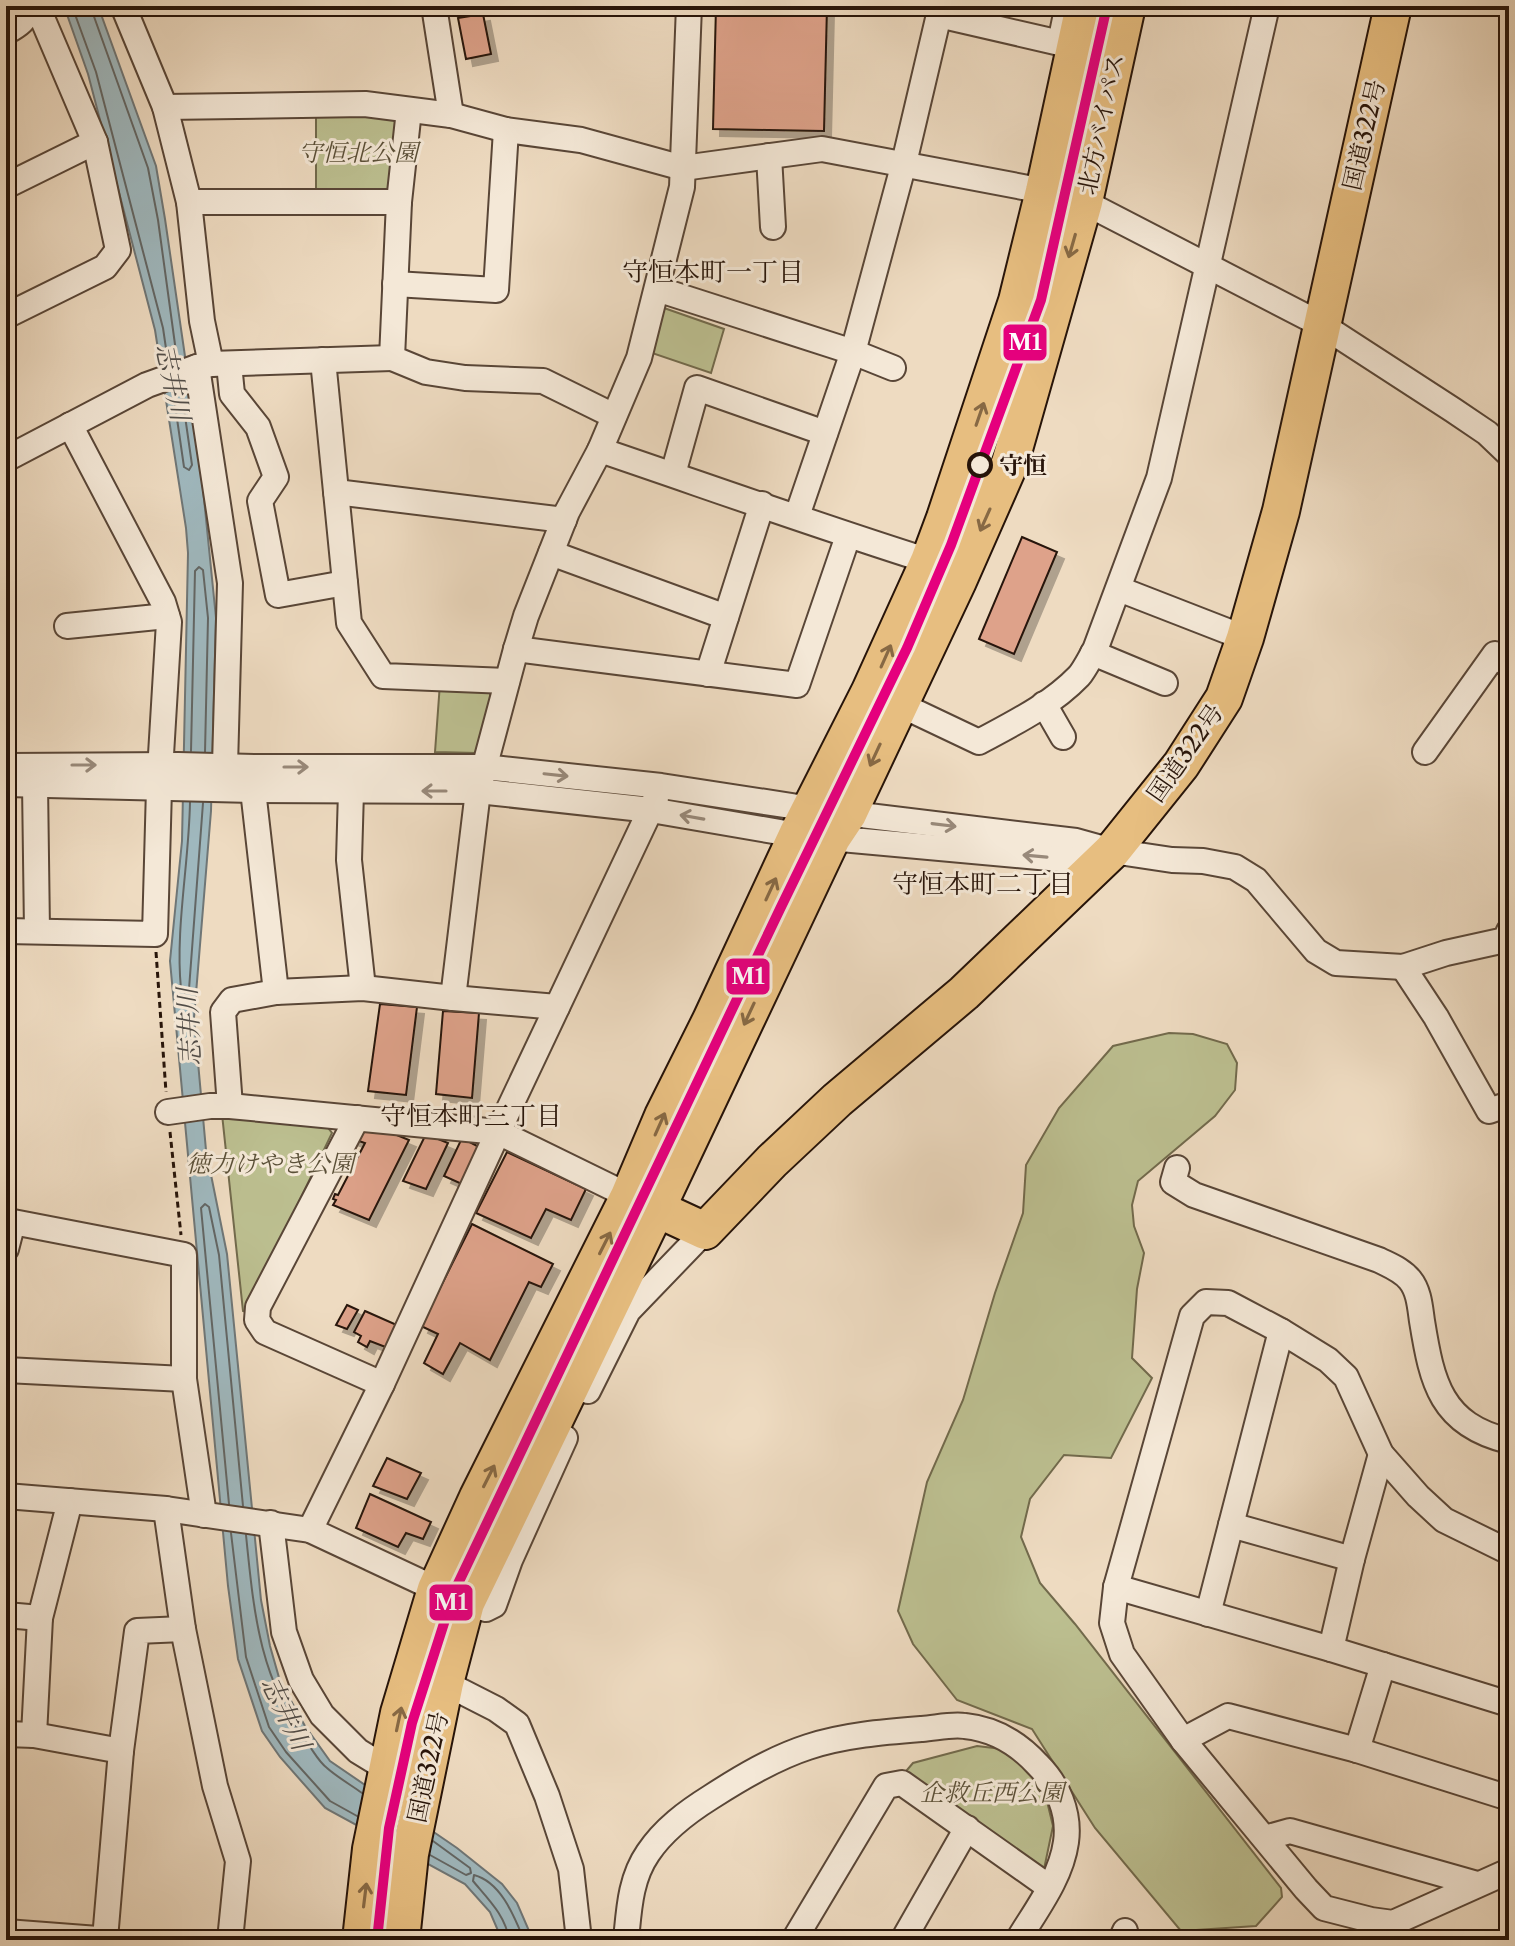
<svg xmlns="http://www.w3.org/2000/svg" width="1515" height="1946" viewBox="0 0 1515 1946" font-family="'Libre Caslon Text','Noto Serif JP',serif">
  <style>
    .green { fill: #bcbf90; stroke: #726a4c; stroke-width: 2 }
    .water { fill: #9fb8be; stroke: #6f7676; stroke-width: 2 }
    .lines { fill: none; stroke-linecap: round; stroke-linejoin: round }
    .shore { stroke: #636664; stroke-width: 2 }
    .building { fill: #dea28a; stroke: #271409; stroke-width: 2; filter: url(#shadow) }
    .minor-casing { stroke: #594637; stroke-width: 28 }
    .highway-casing { stroke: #271409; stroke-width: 40 }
    .path { stroke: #271409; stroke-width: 3; stroke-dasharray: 6 4; stroke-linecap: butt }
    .minor { stroke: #f4e8d7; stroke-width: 24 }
    .highway { stroke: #e7be80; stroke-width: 36 }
    .metro-1-casing { stroke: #f4e8d7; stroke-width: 16 }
    .metro-1 { stroke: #e5007d; stroke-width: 10 }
    .oneway { stroke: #876944 }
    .oneway2 { stroke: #98897a }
    .stop-dot { fill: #f4e8d7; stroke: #271409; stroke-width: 4 }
    .labels { text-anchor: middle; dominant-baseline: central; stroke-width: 6; stroke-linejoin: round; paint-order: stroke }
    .street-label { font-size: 24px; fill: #271409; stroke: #f4e8d7 }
    .park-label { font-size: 24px; font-style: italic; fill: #5b5038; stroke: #f4e8d7 }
    .stop-label { font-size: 24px; font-weight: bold; fill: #271409; stroke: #f4e8d7; text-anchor: start }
    .neighbourhood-label { font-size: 26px; fill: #271409; stroke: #f4e8d7 }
    .water-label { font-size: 26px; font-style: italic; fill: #514d48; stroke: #f4e8d7 }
    .line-badge { stroke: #f4e8d7; stroke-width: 3 }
    .badge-label { font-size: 22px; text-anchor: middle; font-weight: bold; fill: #fff }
  </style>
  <defs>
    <filter id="shadow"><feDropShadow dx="7" dy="7" stdDeviation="0" flood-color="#0004"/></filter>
  </defs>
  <rect width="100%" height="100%" fill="#eedbc1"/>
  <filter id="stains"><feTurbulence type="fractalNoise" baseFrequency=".0025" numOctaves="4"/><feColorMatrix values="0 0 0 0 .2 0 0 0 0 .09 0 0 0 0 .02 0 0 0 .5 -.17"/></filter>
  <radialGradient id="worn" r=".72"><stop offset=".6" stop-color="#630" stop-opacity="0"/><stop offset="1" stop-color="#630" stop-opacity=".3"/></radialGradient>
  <g class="green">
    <polygon points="316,114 373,114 399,119 396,185 388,191 316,190"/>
    <polygon points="664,308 724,329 711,373 646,351"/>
    <polygon points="440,683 485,683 491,696 477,753 435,752"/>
    <polygon points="1169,1033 1193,1034 1227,1044 1237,1063 1235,1090 1215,1116 1138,1181 1132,1205 1134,1226 1144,1253 1137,1289 1132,1358 1152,1378 1111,1458 1064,1455 1030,1499 1021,1537 1040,1583 1075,1624 1281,1888 1282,1897 1256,1926 1181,1931 1095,1828 1032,1729 957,1700 913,1644 898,1611 927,1482 963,1400 995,1293 1023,1213 1026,1165 1059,1108 1113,1046"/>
    <polygon points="222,1114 325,1124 332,1133 246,1312 243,1311"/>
    <polygon points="977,1746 1002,1749 1026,1768 1045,1793 1053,1826 1043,1874 901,1777 913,1763"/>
  </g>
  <polygon class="water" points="64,6 98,6 156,166 165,219 200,459 216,618 211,811 194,1018 206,1150 227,1254 261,1600 270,1646 280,1681 305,1726 330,1761 457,1848 502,1884 517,1903 533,1940 502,1940 490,1912 465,1884 325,1808 280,1757 262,1731 238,1659 228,1586 170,961 182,841 188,553 186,528 155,330 88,74"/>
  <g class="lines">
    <g class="shore">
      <polyline points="72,6 96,72 163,328 168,362"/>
      <polyline points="91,6 92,11 148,168 158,220 177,359"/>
      <polyline points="173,391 184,467 189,470 192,465 181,388"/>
      <polyline points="191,751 195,571 199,567 203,570 208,618 205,752"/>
      <path d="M 190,802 C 189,864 175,929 181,989 L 185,993 L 189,989 L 203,803"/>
      <polyline points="229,1504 201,1208 205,1204 209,1207 219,1255 243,1506"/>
      <polyline points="231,1533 246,1657 269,1727 286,1752 330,1801 357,1816"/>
      <path d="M 246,1535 C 254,1613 259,1678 308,1744 C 314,1752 319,1762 327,1768 C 337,1777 351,1785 362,1793"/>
      <polyline points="430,1855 466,1875 471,1873 470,1868 433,1841"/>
      <path d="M 509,1940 C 506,1916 488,1899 473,1881 L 474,1875 C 501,1882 514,1916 524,1940"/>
    </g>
  </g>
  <g class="building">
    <polygon points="716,6 827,6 824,131 713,129"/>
    <polygon points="483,14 491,54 466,59 458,18"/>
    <polygon points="1022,537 1057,552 1014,654 979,639"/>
    <polygon points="380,1004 417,1007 406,1095 368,1091"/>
    <polygon points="443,1011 479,1013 472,1098 436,1094"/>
    <polygon points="365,1122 409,1140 369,1220 333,1205 336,1200 333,1199 335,1194 338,1195 365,1143 350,1138"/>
    <polygon points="426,1134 448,1143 426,1189 403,1181"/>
    <polygon points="462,1138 481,1148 464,1185 444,1176"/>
    <polygon points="507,1152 586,1189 571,1220 546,1209 531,1238 476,1213"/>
    <polygon points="472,1224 553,1264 541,1287 529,1282 490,1360 460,1343 443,1374 424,1363 438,1334 421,1326"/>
    <polygon points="347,1305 358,1310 347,1329 336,1325"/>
    <polygon points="365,1311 399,1326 388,1348 370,1341 367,1347 358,1342 361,1336 354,1332"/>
    <polygon points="387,1458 421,1473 407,1499 373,1486"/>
    <polygon points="370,1494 431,1522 423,1539 406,1533 398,1547 356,1528"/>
  </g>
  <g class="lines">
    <g class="minor-casing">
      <g id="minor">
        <polyline points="123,6 165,107 189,202 202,321 211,364"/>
        <polyline points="434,6 451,115"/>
        <polyline points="939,15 1060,43 1066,14"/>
        <path d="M 6,32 C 19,25 26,20 31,6"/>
        <polyline points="165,107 365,104 451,115 506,130 581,140 683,168 822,149 1044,191 1084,202 1322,325 1453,410 1487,433 1509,454"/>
        <polyline points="409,110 399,202 392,358 426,372 465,378 543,381 614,416"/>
        <polyline points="769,156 773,227"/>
        <polyline points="6,186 95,142"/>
        <polyline points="189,202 399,202"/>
        <polyline points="395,284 496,290 506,130"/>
        <polyline points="657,289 853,352 893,368"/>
        <polyline points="6,316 105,267 118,250 95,142 37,6"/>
        <polyline points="323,360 349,623 383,676 507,681"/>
        <polyline points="229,364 232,394 258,427 276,477 260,501 278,595 345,583"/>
        <polyline points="197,367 230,583 225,766"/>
        <path d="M 600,450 C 709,487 818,526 929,561"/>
        <polyline points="6,459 147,385 197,367 211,364 392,358"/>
        <polyline points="673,474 697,388 825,433"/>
        <polyline points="336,492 564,520"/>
        <polyline points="797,516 853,352 904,163 941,6"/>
        <polyline points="551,553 726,617"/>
        <polyline points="1119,589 1245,638"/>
        <polyline points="67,626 167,616"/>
        <polyline points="516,649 797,685 848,536"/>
        <polyline points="1093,653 1165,683"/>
        <polyline points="708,674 762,504"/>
        <path d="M 899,704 L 979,742 C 1014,723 1051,705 1079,676 C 1085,669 1090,658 1095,650 L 1159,478 L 1267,6"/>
        <polyline points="1044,704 1063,737"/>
        <polyline points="1425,752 1495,654 1509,666"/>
        <polyline points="6,766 178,765 254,767 484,767 661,786 811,809 1076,841 1112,851 1172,860 1203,861 1235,867 1256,880 1316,951 1336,963 1403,967 1446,953 1505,940 1509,931"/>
        <polyline points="254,775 253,790 276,992"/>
        <polyline points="6,784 253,790 478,791 651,810 797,835 1071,860 1106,852"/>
        <polyline points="35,784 37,931"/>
        <polyline points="351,791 349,860 363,988"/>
        <polyline points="6,931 155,934 159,788 169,622 163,602 70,425"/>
        <polyline points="1403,967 1436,1017 1489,1111 1509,1104"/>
        <polyline points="453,998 478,791 516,649 526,616 567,512 600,450 639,358 682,187 689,6"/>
        <polyline points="230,1106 223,1012 232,1000 276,992 363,988 453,998 557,1007"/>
        <polyline points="168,1112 210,1106 230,1106 498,1132 629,1196"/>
        <polyline points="357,1118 258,1307 257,1320 265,1332 382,1384"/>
        <path d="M 1177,1168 L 1173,1182 L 1194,1195 L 1379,1260 C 1391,1266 1402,1270 1410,1280 C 1419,1291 1420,1307 1422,1321 C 1432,1383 1441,1425 1509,1441"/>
        <polyline points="6,1249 13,1222 184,1255 184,1379 204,1515"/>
        <polyline points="6,1370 184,1379"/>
        <polyline points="588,1391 628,1311 705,1231"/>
        <polyline points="6,1496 166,1509 310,1530 466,1603 486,1609 494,1605 510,1560 565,1438"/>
        <polyline points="166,1509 183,1629 215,1786 238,1861 230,1940"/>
        <polyline points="271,1523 284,1632 301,1680 322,1715 358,1751 389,1770"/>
        <polyline points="1231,1525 1352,1559"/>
        <polyline points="310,1530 382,1384 498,1132 656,798"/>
        <polyline points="1509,1552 1444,1520 1418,1496 1381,1454 1346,1377 1328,1360 1281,1331 1228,1303 1206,1302 1192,1316 1116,1587 1112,1623 1122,1654 1183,1740 1306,1889 1324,1908 1371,1920 1393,1923 1509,1871"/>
        <polyline points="1116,1587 1331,1649 1509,1704"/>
        <polyline points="1208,1614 1281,1331"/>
        <polyline points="6,1615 40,1618"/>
        <polyline points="1331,1649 1352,1559 1381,1454"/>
        <polyline points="445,1683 496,1709 517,1724 547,1796 571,1869 579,1940"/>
        <polyline points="6,1734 34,1735 121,1751"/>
        <polyline points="34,1735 40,1618 70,1501"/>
        <polyline points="1183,1740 1228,1716 1357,1750 1509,1798"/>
        <polyline points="1357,1750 1383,1665"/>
        <polyline points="1265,1838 1290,1831 1477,1884"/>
        <polyline points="6,1932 111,1940"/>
        <polyline points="105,1939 121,1751 137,1631 183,1629"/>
        <path d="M 626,1940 C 629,1910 630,1879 648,1853 C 664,1829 687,1812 711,1797 C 742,1777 774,1758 808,1747 C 845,1735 884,1732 922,1729 C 936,1728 951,1724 965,1726 C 994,1729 1019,1744 1038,1765 C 1058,1785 1070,1813 1066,1842 C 1061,1878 1036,1910 1018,1940"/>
        <polyline points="794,1940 886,1786 902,1783 1049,1887"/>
        <polyline points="903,1940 967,1828"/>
        <polyline points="1121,1940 1125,1931"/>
      </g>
    </g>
    <g class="highway-casing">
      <g id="highway">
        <polyline points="638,1200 705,1231 772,1161 837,1100 964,993 1112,851 1181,765 1224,698 1245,638 1281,511 1393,6"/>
        <polyline points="361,1940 371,1849 399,1713 436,1589 478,1497 629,1196 663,1116 711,1020 797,835 870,691 929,561 945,518 1017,301 1044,191 1084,6"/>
        <polyline points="401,1940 410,1854 445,1683 466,1603 657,1208 832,838 848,814 958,581 1010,463 1084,202 1127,6"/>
      </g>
    </g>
    <g class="path">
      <polyline points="156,952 166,1092"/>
      <polyline points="170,1132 181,1235"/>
    </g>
    <use href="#minor" class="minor"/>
    <use href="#highway" class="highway"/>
    <g class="metro-1-casing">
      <polyline id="metro-1" points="377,1940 389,1828 412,1723 454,1592 780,909 907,648 951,545 1041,300 1107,6"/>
    </g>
    <use href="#metro-1" class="metro-1"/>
  </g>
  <defs><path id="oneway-shaft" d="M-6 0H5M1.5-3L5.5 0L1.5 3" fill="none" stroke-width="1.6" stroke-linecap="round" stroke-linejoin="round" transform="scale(2)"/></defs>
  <g class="oneway">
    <use href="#oneway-shaft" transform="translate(1072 246) rotate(106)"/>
    <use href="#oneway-shaft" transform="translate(980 414) rotate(-71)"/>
    <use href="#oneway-shaft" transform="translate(985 520) rotate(114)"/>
    <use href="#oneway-shaft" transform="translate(886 656) rotate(-66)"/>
    <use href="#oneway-shaft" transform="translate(875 755) rotate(115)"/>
    <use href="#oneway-shaft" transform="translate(771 889) rotate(-65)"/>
    <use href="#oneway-shaft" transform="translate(749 1014) rotate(115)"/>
    <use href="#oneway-shaft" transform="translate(660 1124) rotate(-66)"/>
    <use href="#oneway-shaft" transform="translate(605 1243) rotate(-63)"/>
    <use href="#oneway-shaft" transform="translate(489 1476) rotate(-63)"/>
    <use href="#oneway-shaft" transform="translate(399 1719) rotate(-78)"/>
    <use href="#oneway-shaft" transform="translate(365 1895) rotate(-83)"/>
  </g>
  <g class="oneway2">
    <use href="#oneway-shaft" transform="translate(84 765)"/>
    <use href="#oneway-shaft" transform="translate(296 767)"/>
    <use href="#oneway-shaft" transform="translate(556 775) rotate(6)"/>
    <use href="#oneway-shaft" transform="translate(434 791) rotate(-180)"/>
    <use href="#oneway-shaft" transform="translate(692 817) rotate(-170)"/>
    <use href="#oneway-shaft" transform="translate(944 825) rotate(7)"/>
    <use href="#oneway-shaft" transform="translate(1035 856) rotate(-175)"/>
  </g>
  <circle class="stop-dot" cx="980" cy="465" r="11"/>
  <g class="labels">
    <g class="street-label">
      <text transform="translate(1101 124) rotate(-78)">北方バイパス</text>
      <text transform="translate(1364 135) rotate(-77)">国道322号</text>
      <text transform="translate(1185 753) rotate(-55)">国道322号</text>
      <text transform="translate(428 1767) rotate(-78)">国道322号</text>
    </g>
    <g class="park-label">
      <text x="358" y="152">守恒北公園</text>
      <text x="270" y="1163">徳力けやき公園</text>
      <text x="992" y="1792">企救丘西公園</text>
    </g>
    <g class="stop-label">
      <text x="999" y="465">守恒</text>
    </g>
    <g class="neighbourhood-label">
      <text x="713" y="272">守恒本町一丁目</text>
      <text x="983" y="884">守恒本町二丁目</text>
      <text x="471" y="1116">守恒本町三丁目</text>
    </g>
    <g class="water-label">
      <text transform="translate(173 382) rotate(78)">志井川</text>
      <text transform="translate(189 1027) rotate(-93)">志井川</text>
      <text transform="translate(286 1713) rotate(64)">志井川</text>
    </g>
  </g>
  <g class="line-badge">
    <rect x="1002" y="323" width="46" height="39" rx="8" fill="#e5007d"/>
    <rect x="725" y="957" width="46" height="39" rx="8" fill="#e5007d"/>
    <rect x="428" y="1583" width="46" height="39" rx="8" fill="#e5007d"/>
  </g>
  <g class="badge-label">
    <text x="1025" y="350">M1</text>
    <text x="748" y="984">M1</text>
    <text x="451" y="1610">M1</text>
  </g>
  <rect width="1515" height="1946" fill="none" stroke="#eedbc1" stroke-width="32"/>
  <rect x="8" y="8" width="1499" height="1930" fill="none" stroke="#271409" stroke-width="4"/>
  <rect x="16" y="16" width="1483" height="1914" fill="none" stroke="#271409" stroke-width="2"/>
  <rect width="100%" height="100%" filter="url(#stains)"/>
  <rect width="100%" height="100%" fill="url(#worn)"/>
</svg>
